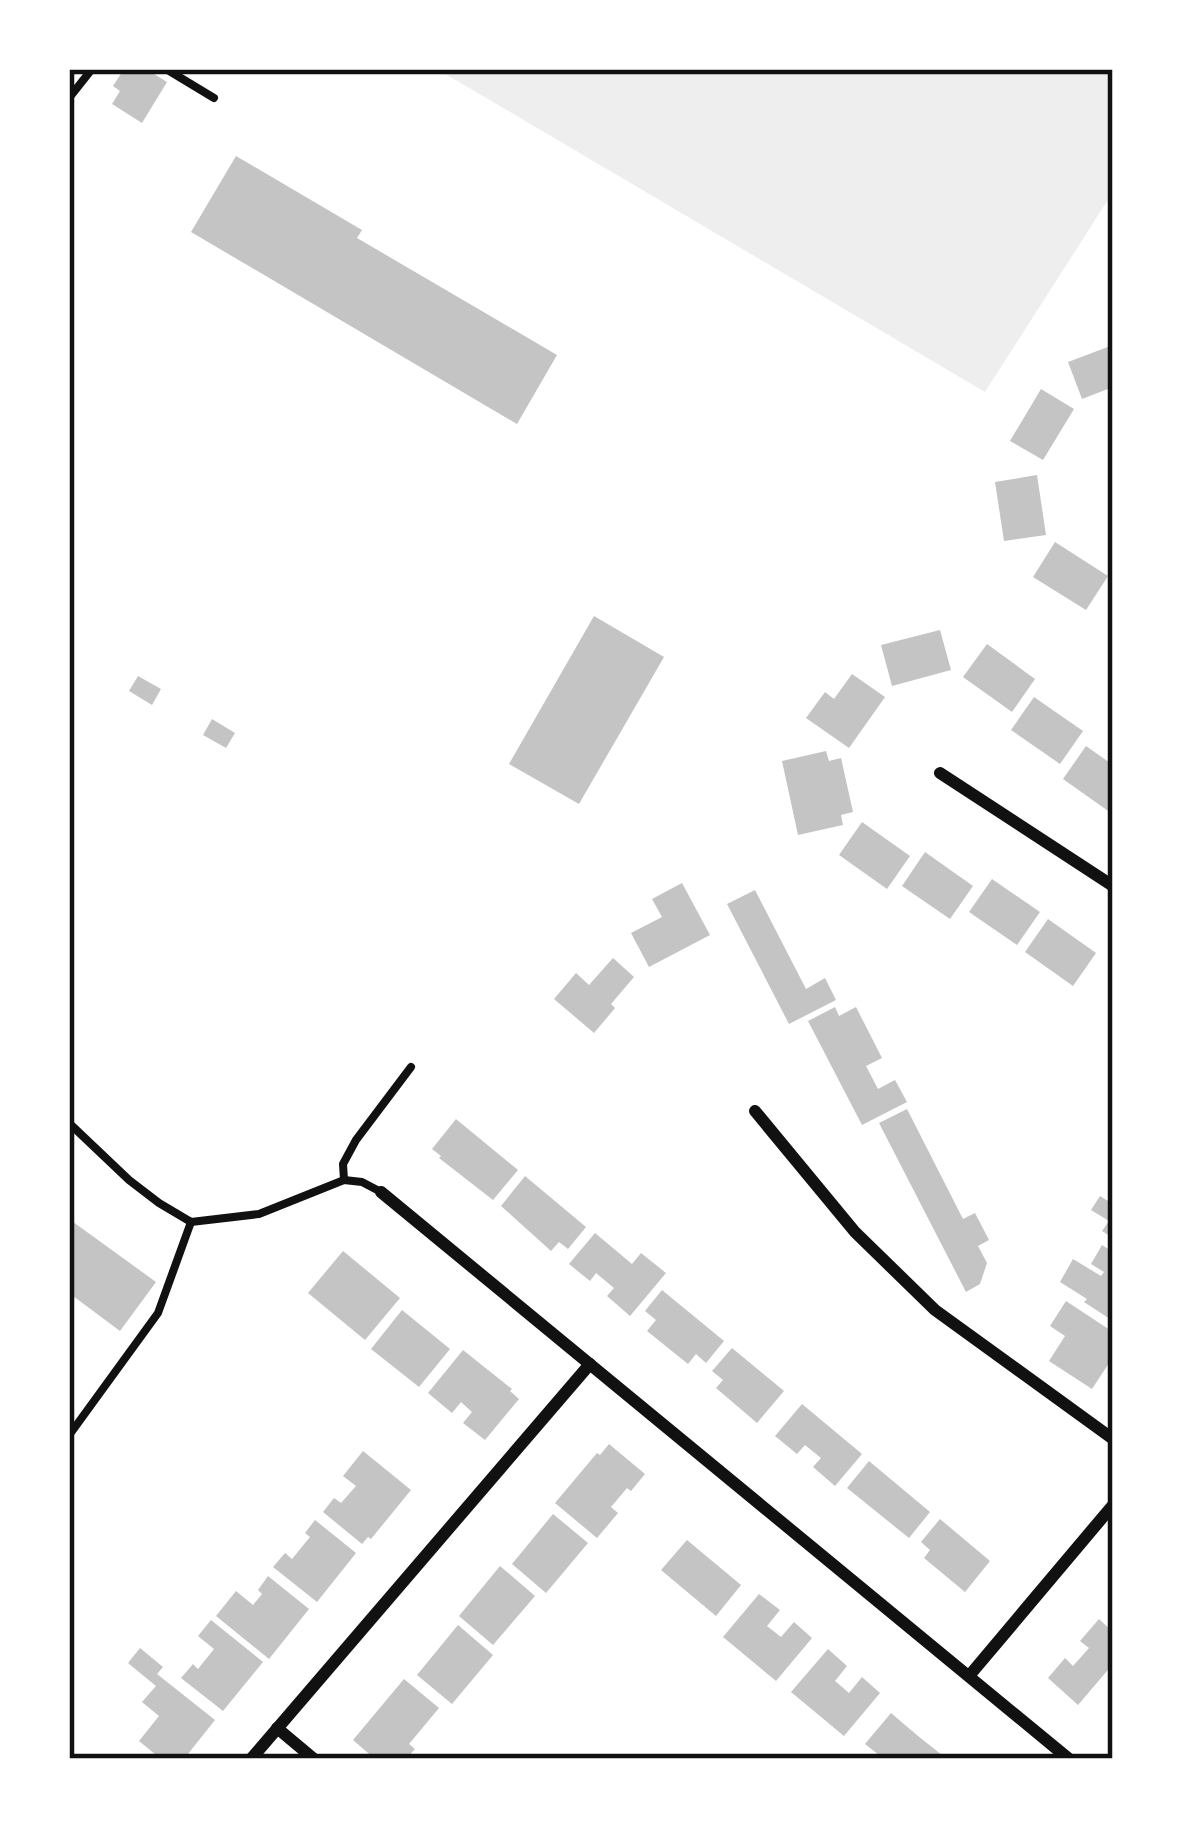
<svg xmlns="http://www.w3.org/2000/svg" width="1182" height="1828" viewBox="0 0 1182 1828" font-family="Roboto,sans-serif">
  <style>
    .green { fill: #eee }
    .building { fill: #c4c4c4 }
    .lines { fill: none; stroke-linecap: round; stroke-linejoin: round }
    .service { stroke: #111; stroke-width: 8 }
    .minor { stroke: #111; stroke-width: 12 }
    .neatline { fill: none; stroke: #111; stroke-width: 4.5 }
  </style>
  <rect width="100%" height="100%" fill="#fff"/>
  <polygon class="green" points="437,69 1113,69 1113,192 985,392"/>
  <g class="building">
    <polygon points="124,69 146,69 167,82 142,123 112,104 120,91 113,86"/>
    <polygon points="236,156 362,230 357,238 557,355 517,424 191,232"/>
    <polygon points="1113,345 1113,387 1082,399 1068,362"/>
    <polygon points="1041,389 1074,409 1043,460 1010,441"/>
    <polygon points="1037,475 1046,535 1004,541 995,482"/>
    <polygon points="1055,542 1108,576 1086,610 1033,577"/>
    <polygon points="594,616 664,657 579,804 509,764"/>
    <polygon points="940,630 951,670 892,686 881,645"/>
    <polygon points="987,644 1035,679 1012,712 963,677"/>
    <polygon points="852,674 885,697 849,748 806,718 825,692 834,699"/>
    <polygon points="138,676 161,689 152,705 129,691"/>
    <polygon points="1034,697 1083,731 1060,764 1011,730"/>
    <polygon points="212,719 235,733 226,748 203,735"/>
    <polygon points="1086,746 1113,765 1111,813 1063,779"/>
    <polygon points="826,751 829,761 841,758 853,812 841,815 843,825 798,835 782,761"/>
    <polygon points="862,822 910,856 887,889 839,855"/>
    <polygon points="925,852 973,886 950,919 902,886"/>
    <polygon points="992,879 1040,912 1017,945 969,912"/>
    <polygon points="682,883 710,935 649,967 631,933 662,917 652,899"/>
    <polygon points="755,890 806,989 825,978 836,1000 789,1024 727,904"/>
    <polygon points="1048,919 1096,953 1073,986 1025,952"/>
    <polygon points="613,958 634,977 611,1004 615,1008 594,1033 554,999 576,973 589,985"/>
    <polygon points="835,1007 839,1016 856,1007 882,1058 866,1066 878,1089 895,1080 907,1102 862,1125 808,1021"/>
    <polygon points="907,1109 963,1219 975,1213 989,1240 978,1246 987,1263 980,1284 966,1292 879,1123"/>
    <polygon points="456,1119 518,1170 493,1200 439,1158 441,1156 432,1149"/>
    <polygon points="525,1176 586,1227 568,1249 559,1242 551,1251 501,1206"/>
    <polygon points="1100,1196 1113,1204 1113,1238 1102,1231 1109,1221 1091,1210"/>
    <polygon points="69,1219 156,1282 120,1331 69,1293"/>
    <polygon points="595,1233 632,1264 641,1253 666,1273 630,1316 607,1296 614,1288 596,1273 590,1281 569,1264"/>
    <polygon points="1102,1245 1113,1252 1113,1321 1084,1302 1087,1299 1060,1282 1073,1259 1101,1276 1104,1272 1091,1264"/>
    <polygon points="343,1251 400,1298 365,1340 308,1293"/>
    <polygon points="662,1290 724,1341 706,1363 696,1354 688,1364 647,1331 656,1320 645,1311"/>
    <polygon points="1066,1301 1113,1332 1113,1357 1092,1389 1049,1361 1065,1336 1050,1326"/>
    <polygon points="402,1310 450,1349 419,1387 371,1349"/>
    <polygon points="732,1348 784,1391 757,1423 716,1388 723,1380 712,1371"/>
    <polygon points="463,1350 512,1389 510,1391 519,1399 485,1440 463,1423 472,1412 461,1402 452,1413 428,1393"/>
    <polygon points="802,1404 862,1454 835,1486 813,1467 821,1458 805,1445 797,1454 775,1436"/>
    <polygon points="609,1444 645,1474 631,1491 627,1488 611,1507 618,1513 597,1538 555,1503 597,1453 600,1455"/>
    <polygon points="363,1451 411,1490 371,1539 368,1537 362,1544 323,1512 334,1498 341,1503 356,1486 343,1476"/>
    <polygon points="869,1461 930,1512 909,1538 847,1488"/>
    <polygon points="553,1514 588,1543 546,1593 512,1564"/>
    <polygon points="940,1519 990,1561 965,1592 924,1558 930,1550 921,1542"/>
    <polygon points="315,1520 356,1553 317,1602 273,1567 285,1553 292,1559 310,1537 305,1533"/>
    <polygon points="687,1540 741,1585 716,1616 661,1570"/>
    <polygon points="500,1566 535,1596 493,1645 459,1616"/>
    <polygon points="268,1576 309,1609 269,1659 216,1616 236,1591 253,1605 262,1594 258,1590"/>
    <polygon points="759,1594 780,1610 767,1626 781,1637 794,1622 812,1638 776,1681 723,1637"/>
    <polygon points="1099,1619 1113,1632 1113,1664 1078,1705 1048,1678 1065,1658 1073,1666 1089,1648 1080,1641"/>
    <polygon points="211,1620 263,1662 223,1711 181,1678 193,1664 198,1669 214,1649 198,1636"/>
    <polygon points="458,1625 493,1655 452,1704 417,1675"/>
    <polygon points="140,1648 163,1667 157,1674 215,1720 184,1759 161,1759 139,1741 159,1716 142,1702 156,1686 128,1663"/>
    <polygon points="828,1649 847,1666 835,1681 841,1686 849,1693 862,1677 880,1693 844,1736 791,1692"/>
    <polygon points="404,1679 439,1708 409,1744 415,1749 406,1759 375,1759 353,1740"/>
    <polygon points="891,1713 918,1736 947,1759 884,1759 865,1744"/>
  </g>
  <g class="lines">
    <g class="service">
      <polyline points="166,69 214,98"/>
      <polyline points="410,70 420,69"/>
      <polyline points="69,98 92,69"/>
      <polyline points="69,1123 129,1180 159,1203 191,1222 259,1214 344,1180 362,1182 381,1192"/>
      <polyline points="344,1180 343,1164 356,1140 411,1067"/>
      <polyline points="70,1434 158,1313 191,1222"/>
    </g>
    <g class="minor">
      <polyline points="940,773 1113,886"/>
      <polyline points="755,1111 855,1232 935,1310 1113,1439"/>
      <polyline points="381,1192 1069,1759"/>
      <polyline points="969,1676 1113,1505"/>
      <polyline points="277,1728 314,1759"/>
      <polyline points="251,1759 590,1364"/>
    </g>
  </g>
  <rect width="1182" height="1828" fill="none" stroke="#ffffff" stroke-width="144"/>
  <rect x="72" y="72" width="1038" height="1684" class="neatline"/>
</svg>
